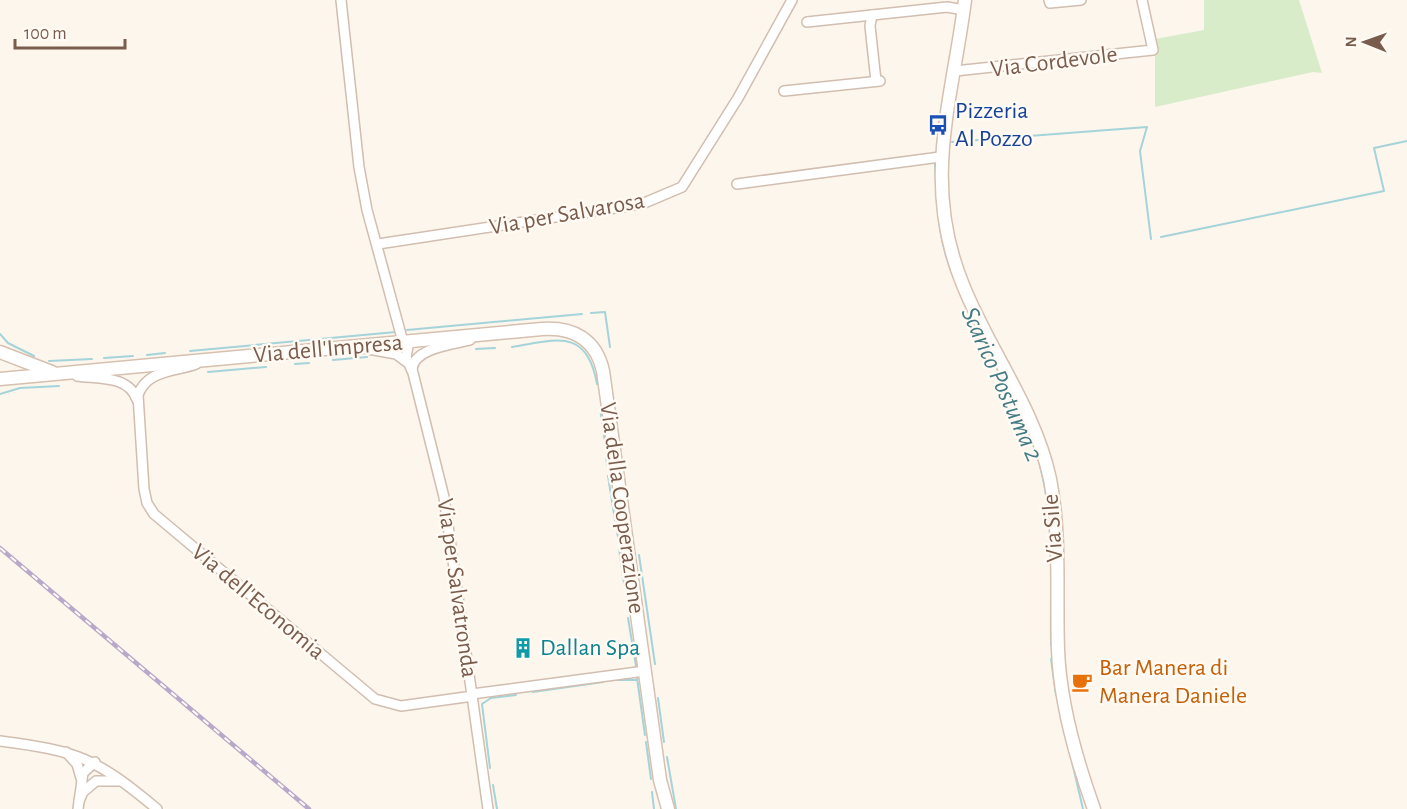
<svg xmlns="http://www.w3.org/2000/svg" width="1407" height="809" viewBox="0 0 1407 809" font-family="'Alegreya Sans',sans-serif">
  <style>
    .green { fill: #d8ecc9 }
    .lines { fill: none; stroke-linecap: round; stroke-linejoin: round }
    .stream { stroke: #a5d3da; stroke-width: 2 }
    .street-casing { stroke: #d1beb0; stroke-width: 12 }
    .secondary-casing { stroke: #d6c0b0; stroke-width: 15 }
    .street { stroke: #fff; stroke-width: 9 }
    .secondary { stroke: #fff; stroke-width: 12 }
    .rail-casing { stroke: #b9a8c9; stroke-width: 4.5 }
    .rail { stroke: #fffaf3; stroke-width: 2; stroke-dasharray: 7; stroke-linecap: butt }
    .labels { text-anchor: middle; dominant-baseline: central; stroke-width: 5; stroke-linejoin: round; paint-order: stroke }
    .street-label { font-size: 24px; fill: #7a5c4d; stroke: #fffaf3 }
    .transit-label { font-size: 24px; fill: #164399; stroke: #fffaf3; text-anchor: start }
    .culture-label { font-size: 24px; fill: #0d838f; stroke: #fffaf3; text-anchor: start }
    .food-label { font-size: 24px; fill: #c56008; stroke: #fffaf3; text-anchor: start }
    .water-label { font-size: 26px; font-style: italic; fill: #437c86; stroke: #fffaf3 }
  </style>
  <rect width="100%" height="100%" fill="#fdf6ec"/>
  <polygon class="green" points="1204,0 1299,0 1322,73 1313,72 1155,107 1155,39 1204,30"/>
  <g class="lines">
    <g class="stream">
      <polyline points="952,142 1147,127 1140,151 1151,239"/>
      <path d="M 935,164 C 937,205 938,245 956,283"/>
      <polyline points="1161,237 1384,191 1374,148 1407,141"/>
      <polyline points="591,313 605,312 610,347"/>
      <polyline points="407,330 582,314"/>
      <polyline points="0,334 8,343 34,356"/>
      <path d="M 512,347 C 556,340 587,327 597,384"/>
      <polyline points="476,349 495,348"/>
      <polyline points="190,351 396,332"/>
      <polyline points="147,355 165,353"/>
      <polyline points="104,358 133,356"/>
      <polyline points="333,360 367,357"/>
      <polyline points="49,361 92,359"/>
      <polyline points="295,364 309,363"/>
      <path d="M 995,364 C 1011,397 1033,433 1041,470 C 1055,526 1050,588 1051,645"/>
      <polyline points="208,372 266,367"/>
      <polyline points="0,394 20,388 59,386"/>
      <polyline points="600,408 605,442"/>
      <polyline points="606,454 607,465"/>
      <polyline points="608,476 615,520"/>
      <polyline points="617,530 618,537"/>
      <polyline points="619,548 624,583"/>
      <polyline points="639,555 655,664"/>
      <polyline points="628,618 636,666"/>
      <polyline points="1051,659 1056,695"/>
      <polyline points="637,678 645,735"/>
      <polyline points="614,680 637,680"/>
      <polyline points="533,692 603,682"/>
      <polyline points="658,698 664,742"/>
      <polyline points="646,742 651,779"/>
      <polyline points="667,757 676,809"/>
      <polyline points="1072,762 1083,809"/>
      <polyline points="490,768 482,704 491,698 516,695"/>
      <polyline points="493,785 497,809"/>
      <polyline points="652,792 654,809"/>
    </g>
    <g class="street-casing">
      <g id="street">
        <polyline points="341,0 359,167 367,210 403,342"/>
        <polyline points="1049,0 1050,3 1081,0"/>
        <polyline points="872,15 870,26 876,81"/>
        <polyline points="807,22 947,7 964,10"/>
        <polyline points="955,71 1153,50 1142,0"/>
        <polyline points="784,91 880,81"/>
        <polyline points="737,184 940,157"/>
        <polyline points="378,244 642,204 682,187 738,98 792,0"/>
        <polyline points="409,341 406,357 413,373 444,497 488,809"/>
        <polyline points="363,348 396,354 408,363"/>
        <path d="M 196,364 C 174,372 147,370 138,395 L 144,489 L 147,503 L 154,514 L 375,699 L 401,706 L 473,696"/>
        <path d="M 412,370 C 413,348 454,344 470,340"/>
        <path d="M 77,376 C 98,379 129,375 137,400"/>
        <polyline points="472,694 645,671"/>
        <path d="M 0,741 C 78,751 96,758 157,809"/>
        <polyline points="66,752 77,764 81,778"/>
        <polyline points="79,801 83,792 96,781 121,781"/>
        <polyline points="78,809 83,773 95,762"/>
      </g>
    </g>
    <g class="secondary-casing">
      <g id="secondary">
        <path d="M 965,0 C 952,102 921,183 963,285 C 989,350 1035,409 1050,479 C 1061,534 1056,594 1058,650 C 1060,703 1076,759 1094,809"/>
        <polyline points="0,352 52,372"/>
        <path d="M 0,379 L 542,329 C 573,327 596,339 603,371 L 660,780 L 668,809"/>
      </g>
    </g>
    <use href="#street" class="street"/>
    <use href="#secondary" class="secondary"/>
    <g class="rail-casing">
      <polyline id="rail" points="0,548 309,809"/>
    </g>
    <use href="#rail" class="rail"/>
  </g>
  <defs>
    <g id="bus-bare" transform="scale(1.62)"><path d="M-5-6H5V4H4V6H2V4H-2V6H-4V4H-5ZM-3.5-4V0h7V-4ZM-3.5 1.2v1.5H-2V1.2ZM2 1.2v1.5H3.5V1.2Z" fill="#1a4fb4" stroke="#fffaf3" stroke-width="2.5" paint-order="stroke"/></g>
    <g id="building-bare" transform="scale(1.62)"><path d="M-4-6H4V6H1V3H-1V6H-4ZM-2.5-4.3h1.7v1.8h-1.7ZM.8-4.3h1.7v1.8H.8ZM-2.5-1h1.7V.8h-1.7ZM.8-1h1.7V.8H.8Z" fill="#0f9aa8" stroke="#fffaf3" stroke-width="2.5" paint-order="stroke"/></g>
    <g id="cafe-bare" transform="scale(1.62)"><path d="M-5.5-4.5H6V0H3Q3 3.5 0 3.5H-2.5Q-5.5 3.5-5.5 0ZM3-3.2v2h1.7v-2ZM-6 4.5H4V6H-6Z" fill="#e8710a" stroke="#fffaf3" stroke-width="2.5" paint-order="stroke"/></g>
  </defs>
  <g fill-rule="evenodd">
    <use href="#bus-bare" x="938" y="125"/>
    <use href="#building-bare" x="523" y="648"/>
    <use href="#cafe-bare" x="1082" y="682"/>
  </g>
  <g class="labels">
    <g class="street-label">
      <text transform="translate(1054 62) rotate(-7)">Via Cordevole</text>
      <text transform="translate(567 214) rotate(-10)">Via per Salvarosa</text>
      <text transform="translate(328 349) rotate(-5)">Via dell'Impresa</text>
      <text transform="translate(622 508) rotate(82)">Via della Cooperazione</text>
      <text transform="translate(1053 528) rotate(-94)">Via Sile</text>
      <text transform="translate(457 588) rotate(82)">Via per Salvatronda</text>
      <text transform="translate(258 602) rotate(40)">Via dell'Economia</text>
    </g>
    <g class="transit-label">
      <text x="955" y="111">Pizzeria<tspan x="955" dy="28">Al Pozzo</tspan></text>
    </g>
    <g class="culture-label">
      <text x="540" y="648">Dallan Spa</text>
    </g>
    <g class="food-label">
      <text x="1099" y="668">Bar Manera di<tspan x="1099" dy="28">Manera Daniele</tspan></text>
    </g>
    <g class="water-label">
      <text transform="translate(1002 384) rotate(66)">Scarico Postuma 2</text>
    </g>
  </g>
  <g transform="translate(1365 42) rotate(271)" stroke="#fffaf3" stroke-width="4.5" paint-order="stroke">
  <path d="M0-4.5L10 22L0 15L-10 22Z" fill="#7a5c4d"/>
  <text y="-9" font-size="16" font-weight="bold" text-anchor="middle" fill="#7a5c4d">N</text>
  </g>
  <path d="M15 39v9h110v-9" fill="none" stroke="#7a5c4d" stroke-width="3"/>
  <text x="24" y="39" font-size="18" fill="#7a5c4d" stroke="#fffaf3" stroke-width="4.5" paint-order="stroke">100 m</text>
</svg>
